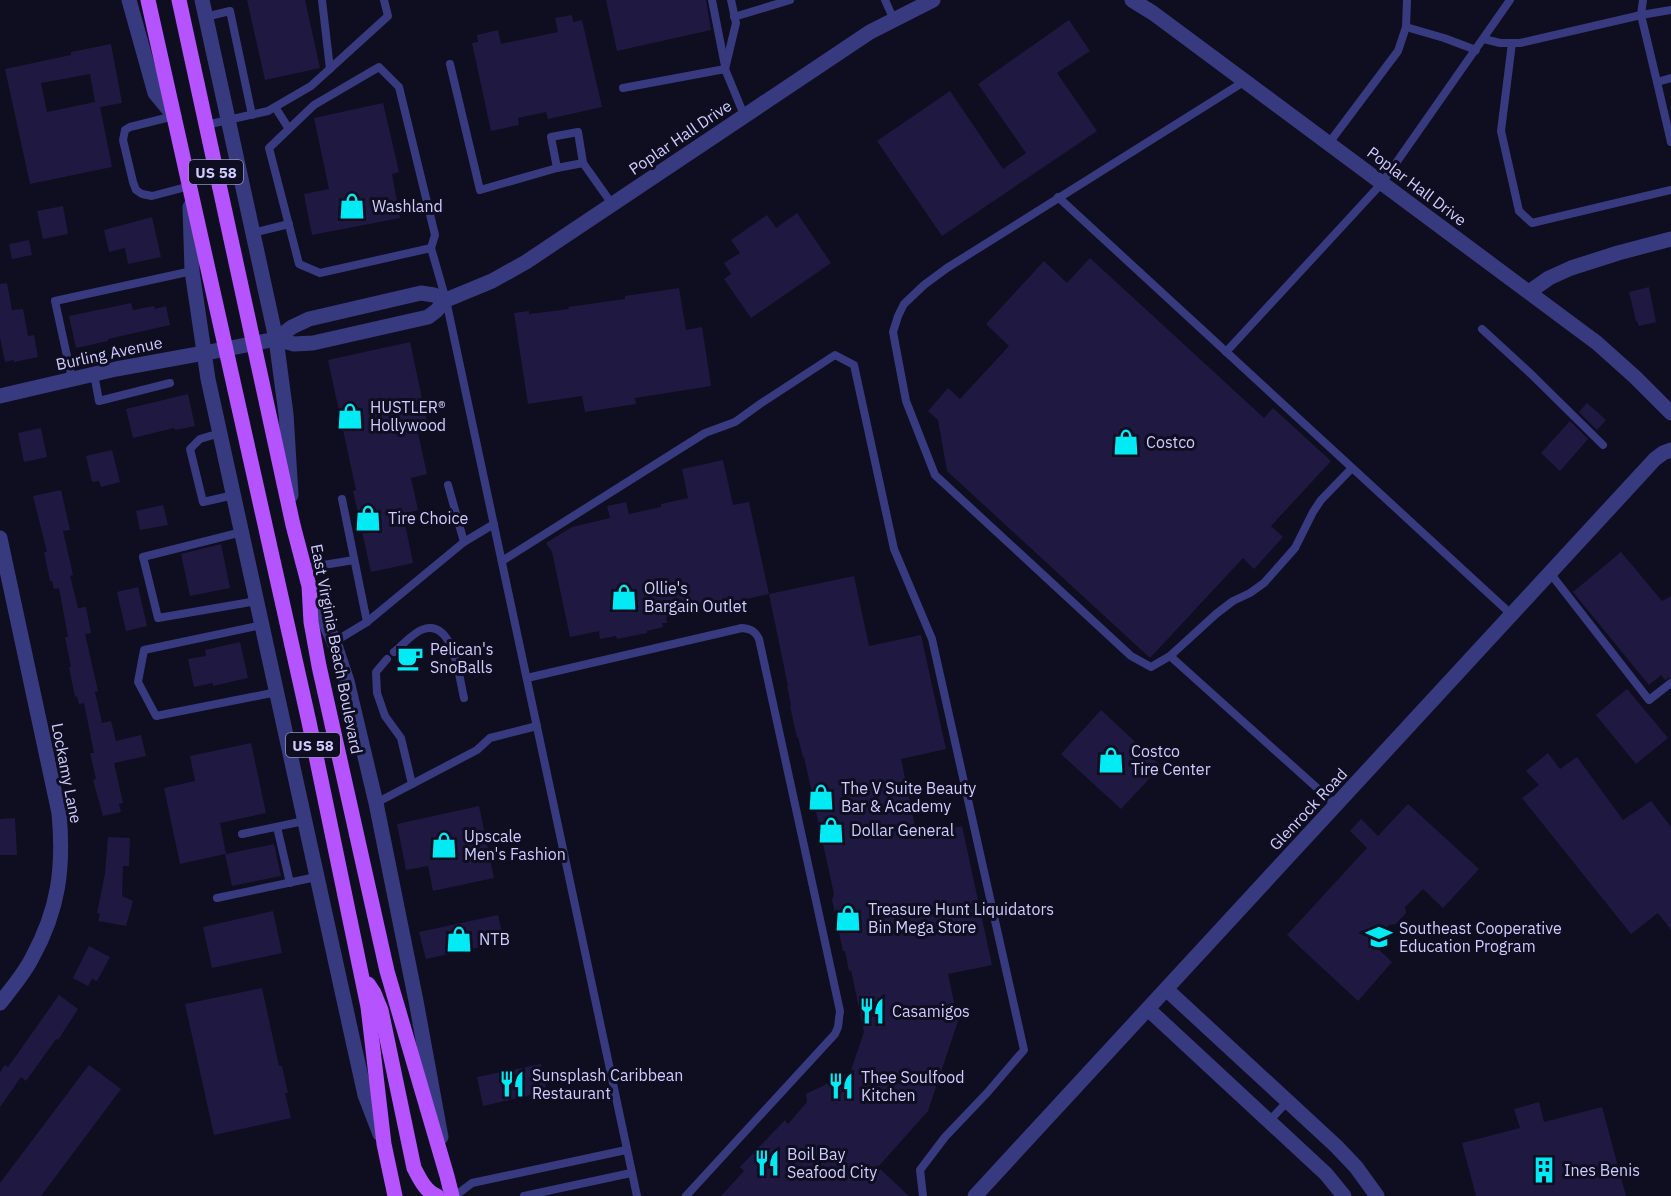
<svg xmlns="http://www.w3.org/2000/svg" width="1671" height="1196" viewBox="0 0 1671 1196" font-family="'IBM Plex Sans',sans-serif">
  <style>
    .building { fill: #1f1941; fill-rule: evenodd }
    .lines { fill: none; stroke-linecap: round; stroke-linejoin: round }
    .service { stroke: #383a7f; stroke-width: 8 }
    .minor { stroke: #383a7f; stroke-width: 15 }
    .tertiary { stroke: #383a7f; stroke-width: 15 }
    .primary { stroke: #b554fe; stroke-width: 15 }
    .labels { text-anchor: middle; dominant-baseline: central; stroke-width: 6; stroke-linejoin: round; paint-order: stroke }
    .shield { fill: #0f0d20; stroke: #9593bc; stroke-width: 1.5 }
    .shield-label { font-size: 15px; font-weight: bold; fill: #cfccff }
    .street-label { font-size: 16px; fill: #cfccff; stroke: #0f0d20 }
    .poi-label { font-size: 16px; fill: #cfccff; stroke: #0f0d20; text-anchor: start }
  </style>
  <rect width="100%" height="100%" fill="#0f0d20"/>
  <g class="building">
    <polygon points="247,0 305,0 320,68 265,80"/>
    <polygon points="606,0 706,0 711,30 617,51"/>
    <polygon points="572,15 573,22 582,20 602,107 548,119 546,112 518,118 519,125 491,131 472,43 478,42 477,35 498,30 501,44 558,32 555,18"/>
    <polygon points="1069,20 1090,51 1057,73 1097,131 942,236 877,141 950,91 1003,169 1026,153 978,84"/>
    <path d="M 111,44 L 122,103 L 100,107 L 112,167 L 30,184 L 5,69 L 71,55 L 71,52 ZM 90,74 L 95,102 L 47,112 L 41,83 Z"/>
    <polygon points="383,103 399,172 392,174 400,218 312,235 304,194 329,189 314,118"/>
    <polygon points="63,206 68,234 43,239 37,211"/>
    <polygon points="797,213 831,263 751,318 724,279 731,274 724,263 740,253 731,240 767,215 776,228"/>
    <polygon points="152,217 161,257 128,264 125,248 109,252 104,230"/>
    <polygon points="29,240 32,255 12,259 9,244"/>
    <polygon points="1090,258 1264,418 1273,408 1331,461 1271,526 1283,537 1254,569 1243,558 1150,658 947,471 938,420 928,411 948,388 960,399 1009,346 986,324 1044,261 1067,283"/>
    <polygon points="7,283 12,310 23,309 28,336 34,335 38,357 14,362 14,360 5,362 0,337 0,284"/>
    <polygon points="1649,287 1656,322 1639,326 1637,321 1636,321 1629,292"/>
    <polygon points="679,288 686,330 702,327 711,386 635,398 636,404 585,412 582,396 528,404 514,313 529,311 529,314 569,309 568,307 625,299 625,296"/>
    <polygon points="131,303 133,310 154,306 155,309 166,306 170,325 108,339 108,341 76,348 69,316"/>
    <polygon points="410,342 427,422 416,424 427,474 411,478 418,510 403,514 413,563 371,572 353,491 356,490 328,360"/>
    <polygon points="188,394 195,426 175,430 174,428 133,438 126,409"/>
    <polygon points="1587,403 1606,420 1597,430 1579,412"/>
    <polygon points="1570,421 1588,439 1560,471 1541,453"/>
    <polygon points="41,428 47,457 24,462 18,433"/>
    <polygon points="112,450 120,482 101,487 99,481 92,482 86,456"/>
    <polygon points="723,460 733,505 749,502 769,594 854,576 869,646 921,635 946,749 901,759 917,836 962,826 992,965 948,974 958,1021 928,1111 878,1167 909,1196 721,1196 744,1171 740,1167 785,1120 788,1124 807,1102 806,1094 850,1073 864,1032 851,970 849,971 845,951 843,951 832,900 834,894 804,757 803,757 798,737 797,738 790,706 791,705 787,686 788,686 769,594 666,617 667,623 662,623 663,627 647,631 647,633 617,639 616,636 600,639 599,631 570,637 552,552 546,543 572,527 610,518 607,506 626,502 629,514 661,507 661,504 688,498 682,469"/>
    <polygon points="61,490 70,530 63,531 73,575 70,576 78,608 86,607 91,633 85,634 98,691 95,692 102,723 111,721 116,741 141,735 146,756 114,763 123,803 119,804 121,812 103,816 93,780 96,779 90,753 94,753 84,703 79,704 77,696 75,697 69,667 71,667 65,637 68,637 59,588 54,589 52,581 50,581 44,552 47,552 33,496"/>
    <polygon points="163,505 168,525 140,530 136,511"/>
    <polygon points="221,544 230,588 190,596 181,554"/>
    <polygon points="1621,552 1662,601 1671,596 1671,677 1665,680 1661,675 1649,685 1573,592"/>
    <polygon points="138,587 147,626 126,631 117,592"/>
    <polygon points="240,642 248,678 213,686 213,683 194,687 188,659 206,656 205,650"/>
    <polygon points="1627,689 1668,738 1636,764 1596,715"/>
    <polygon points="1101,710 1161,766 1121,809 1061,754"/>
    <polygon points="251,743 266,813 220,823 226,854 274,844 281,876 232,886 225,854 180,864 164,788 195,781 190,756"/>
    <polygon points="1548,753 1560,769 1577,757 1623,820 1651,801 1671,827 1671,930 1658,913 1631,934 1522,798 1539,785 1526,771"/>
    <polygon points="1408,804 1479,869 1443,908 1423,889 1405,907 1406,913 1396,924 1389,925 1372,943 1392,962 1358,1001 1287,935 1367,848 1350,831 1361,819 1378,836"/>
    <polygon points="479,806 494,878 433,891 428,866 406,870 397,824"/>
    <polygon points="15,818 17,855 0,855 0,819"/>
    <polygon points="108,837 130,838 129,866 123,866 122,896 133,901 126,926 98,921 100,914 97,913 105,874"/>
    <polygon points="273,911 282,953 212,968 203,927"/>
    <polygon points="498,915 502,933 494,944 426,959 419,932"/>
    <polygon points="89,946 110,957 97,981 92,979 88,986 73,978"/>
    <polygon points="262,988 279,1066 282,1066 288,1093 285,1093 291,1118 214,1135 185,1004"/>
    <polygon points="59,995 78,1009 58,1040 56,1039 26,1081 21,1077 0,1107 0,1072 5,1065 8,1067 16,1056"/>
    <polygon points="541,1064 547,1091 483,1106 477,1077"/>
    <polygon points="89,1065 121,1089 41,1196 0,1196 0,1183"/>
    <polygon points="1539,1102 1544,1122 1602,1107 1626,1196 1476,1196 1462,1143 1520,1128 1514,1109"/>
  </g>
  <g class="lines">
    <g class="service">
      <polyline points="322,0 330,69"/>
      <polyline points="712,0 725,66"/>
      <polyline points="885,0 893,18"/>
      <polyline points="1643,0 1641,15 1657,82 1671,78"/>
      <polyline points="205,17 230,11 252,115"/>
      <polyline points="734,17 790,0"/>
      <polyline points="1406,27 1444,38 1476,50"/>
      <polyline points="1484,39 1500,43 1520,43 1641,15 1671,10"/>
      <polyline points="1512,43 1501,131 1519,211 1532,223 1671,190"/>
      <polyline points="450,64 480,190 557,168 551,137 578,132 583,163 612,204"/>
      <polyline points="725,69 736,23 731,0"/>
      <polyline points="1245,81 947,268 924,285 904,304 898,316 893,332 906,401 935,475 1131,656 1151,667 1170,656 1216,614 1233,601 1250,593 1264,583 1295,548 1313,512 1321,500 1352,468"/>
      <polyline points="1657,82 1671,142"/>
      <polyline points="623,88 725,69 744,115"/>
      <polyline points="275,107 289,129"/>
      <polyline points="174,116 130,127 125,130 123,140 133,182 136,190 142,194 152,196 190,186"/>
      <polyline points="206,125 268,111 311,86 388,16 384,0"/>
      <polyline points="1329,143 1398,51 1406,27 1407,0"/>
      <polyline points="557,168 583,163"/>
      <polyline points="1058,197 1512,615"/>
      <polyline points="252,233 289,224"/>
      <polyline points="431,248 320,273 299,264 269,148 314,105 379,67 399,87 435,235 431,248 446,300 637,1196"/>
      <polyline points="1482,329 1531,374 1603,445"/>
      <polyline points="1226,352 1382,183 1510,0"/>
      <polyline points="94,374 99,401 170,383"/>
      <polyline points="72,379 55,301 192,271"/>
      <polyline points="220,433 200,439 190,449 203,502 234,495"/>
      <polyline points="342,499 367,622"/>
      <polyline points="242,532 143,557 158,618 257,601"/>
      <polyline points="464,542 494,524"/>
      <polyline points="502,561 705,433 735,422 760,404 835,355 854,365 894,549 932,639 1024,1050 987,1093 945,1137 920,1170 923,1196"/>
      <polyline points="305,568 354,560"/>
      <polyline points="1550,573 1649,700 1671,683"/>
      <polyline points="262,625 144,650 138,682 156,716 277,692"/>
      <polyline points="334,642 367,622 464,542 448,485"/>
      <path d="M 394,652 C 403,645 413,632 424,629 C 454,620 459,678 464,698"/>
      <polyline points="1170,656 1336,805"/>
      <polyline points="387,659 376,672 377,693 385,716 401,738 412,784"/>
      <path d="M 527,678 L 742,628 C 751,629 755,631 759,639 L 840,1011 L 838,1027 L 835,1034 L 686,1196"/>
      <polyline points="376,803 477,750 490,738 537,726"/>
      <polyline points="277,827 290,883"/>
      <polyline points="242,834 304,821"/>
      <polyline points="217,898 316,877"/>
      <polyline points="1269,1121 1288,1101"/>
      <polyline points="455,1196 472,1183 626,1150"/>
      <polyline points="524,1196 631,1173"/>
    </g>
    <g class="minor">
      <polyline points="129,0 155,93 174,116"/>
      <polyline points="202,0 276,339 286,414 291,495"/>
      <polyline points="190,207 192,271 208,379 351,1032 365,1095 380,1134"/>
      <polyline points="1529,292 1549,278 1571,268 1618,253 1671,239"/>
      <polyline points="0,396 116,369 226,349"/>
      <path d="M 0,538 L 59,813 C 64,867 59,909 32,958 C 24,974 11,989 0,1003"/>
      <polyline points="310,587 334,642 347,681 376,803 416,1001 441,1137"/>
      <polyline points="1166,989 1336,1146 1356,1167 1377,1196"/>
      <polyline points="1148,1009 1326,1174 1344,1196"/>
    </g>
    <g class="tertiary">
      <polyline points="1132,0 1153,13 1597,343 1635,377 1671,413"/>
      <polyline points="276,339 292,327 309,319 421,293 434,295 446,300"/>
      <polyline points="226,349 276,339 294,344 313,343 428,317 436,311 446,300 492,281 526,262 870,32 933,0"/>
      <polyline points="975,1196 1655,459 1663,453 1671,450"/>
    </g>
    <g class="primary">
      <polyline points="148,0 309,722 368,1007 384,1144 395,1196"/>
      <polyline points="179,0 293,525 309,586 311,622 319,666 387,971 447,1176 452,1196"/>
      <path d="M 368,984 L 374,993 L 381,1010 L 414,1168 C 420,1179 425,1191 437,1196"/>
    </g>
  </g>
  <defs>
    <g id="shop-bare" transform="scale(2.07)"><path d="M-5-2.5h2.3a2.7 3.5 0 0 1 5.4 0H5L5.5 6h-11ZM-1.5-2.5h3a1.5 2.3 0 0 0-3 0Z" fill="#02ebf5" stroke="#0f0d20" stroke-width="2.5" paint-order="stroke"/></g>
    <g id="cafe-bare" transform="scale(2.07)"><path d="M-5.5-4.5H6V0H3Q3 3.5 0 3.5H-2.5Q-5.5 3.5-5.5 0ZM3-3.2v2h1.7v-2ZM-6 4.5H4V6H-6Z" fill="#02ebf5" stroke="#0f0d20" stroke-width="2.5" paint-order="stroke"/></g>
    <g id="school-bare" transform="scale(2.07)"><path d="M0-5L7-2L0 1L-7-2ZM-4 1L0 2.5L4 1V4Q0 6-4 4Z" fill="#02ebf5" stroke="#0f0d20" stroke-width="2.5" paint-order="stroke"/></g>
    <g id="restaurant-bare" transform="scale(2.07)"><path d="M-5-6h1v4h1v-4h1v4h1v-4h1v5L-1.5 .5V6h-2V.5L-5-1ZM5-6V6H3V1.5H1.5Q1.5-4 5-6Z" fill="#02ebf5" stroke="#0f0d20" stroke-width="2.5" paint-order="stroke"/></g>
    <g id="building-bare" transform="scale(2.07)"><path d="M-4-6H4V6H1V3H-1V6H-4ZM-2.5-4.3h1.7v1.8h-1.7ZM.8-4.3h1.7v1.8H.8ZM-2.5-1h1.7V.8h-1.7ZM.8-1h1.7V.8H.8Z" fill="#02ebf5" stroke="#0f0d20" stroke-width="2.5" paint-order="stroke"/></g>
  </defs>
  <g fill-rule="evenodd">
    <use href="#shop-bare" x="352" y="206"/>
    <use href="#shop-bare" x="350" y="416"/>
    <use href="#shop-bare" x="1126" y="442"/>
    <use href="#shop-bare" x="368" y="518"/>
    <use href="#shop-bare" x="624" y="597"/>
    <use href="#cafe-bare" x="410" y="658"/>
    <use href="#shop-bare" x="1111" y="760"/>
    <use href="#shop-bare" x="821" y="797"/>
    <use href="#shop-bare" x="831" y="830"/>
    <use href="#shop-bare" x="444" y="845"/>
    <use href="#shop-bare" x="848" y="918"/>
    <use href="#school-bare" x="1379" y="937"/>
    <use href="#shop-bare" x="459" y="939"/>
    <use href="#restaurant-bare" x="872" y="1011"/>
    <use href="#restaurant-bare" x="512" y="1084"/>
    <use href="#restaurant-bare" x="841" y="1086"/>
    <use href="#restaurant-bare" x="767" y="1163"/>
    <use href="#building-bare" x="1544" y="1170"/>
  </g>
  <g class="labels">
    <g class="shield">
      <rect x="189" y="160" width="54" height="24" rx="4.5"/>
      <rect x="286" y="733" width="54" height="24" rx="4.5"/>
    </g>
    <g class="shield-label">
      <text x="216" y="172">US 58</text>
      <text x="313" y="745">US 58</text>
    </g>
    <g class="street-label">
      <text transform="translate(680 137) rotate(-34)">Poplar Hall Drive</text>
      <text transform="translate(1417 186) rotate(37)">Poplar Hall Drive</text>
      <text transform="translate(109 353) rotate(-12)">Burling Avenue</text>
      <text transform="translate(337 649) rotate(79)">East Virginia Beach Boulevard</text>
      <text transform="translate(67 773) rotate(79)">Lockamy Lane</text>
      <text transform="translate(1308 809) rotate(-47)">Glenrock Road</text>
    </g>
    <g class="poi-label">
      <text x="372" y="206">Washland</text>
      <text x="370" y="407">HUSTLER®<tspan x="370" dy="18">Hollywood</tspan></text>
      <text x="1146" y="442">Costco</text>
      <text x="388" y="518">Tire Choice</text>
      <text x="644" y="588">Ollie's<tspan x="644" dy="18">Bargain Outlet</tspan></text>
      <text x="430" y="649">Pelican's<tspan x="430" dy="18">SnoBalls</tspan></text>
      <text x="1131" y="751">Costco<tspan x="1131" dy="18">Tire Center</tspan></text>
      <text x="841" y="788">The V Suite Beauty<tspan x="841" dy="18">Bar &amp; Academy</tspan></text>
      <text x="851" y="830">Dollar General</text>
      <text x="464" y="836">Upscale<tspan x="464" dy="18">Men's Fashion</tspan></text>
      <text x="868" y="909">Treasure Hunt Liquidators<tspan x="868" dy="18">Bin Mega Store</tspan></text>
      <text x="1399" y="928">Southeast Cooperative<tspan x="1399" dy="18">Education Program</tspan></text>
      <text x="479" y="939">NTB</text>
      <text x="892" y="1011">Casamigos</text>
      <text x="532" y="1075">Sunsplash Caribbean<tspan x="532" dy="18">Restaurant</tspan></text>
      <text x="861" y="1077">Thee Soulfood<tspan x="861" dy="18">Kitchen</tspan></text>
      <text x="787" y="1154">Boil Bay<tspan x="787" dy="18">Seafood City</tspan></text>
      <text x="1564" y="1170">Ines Benis</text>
    </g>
  </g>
</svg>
